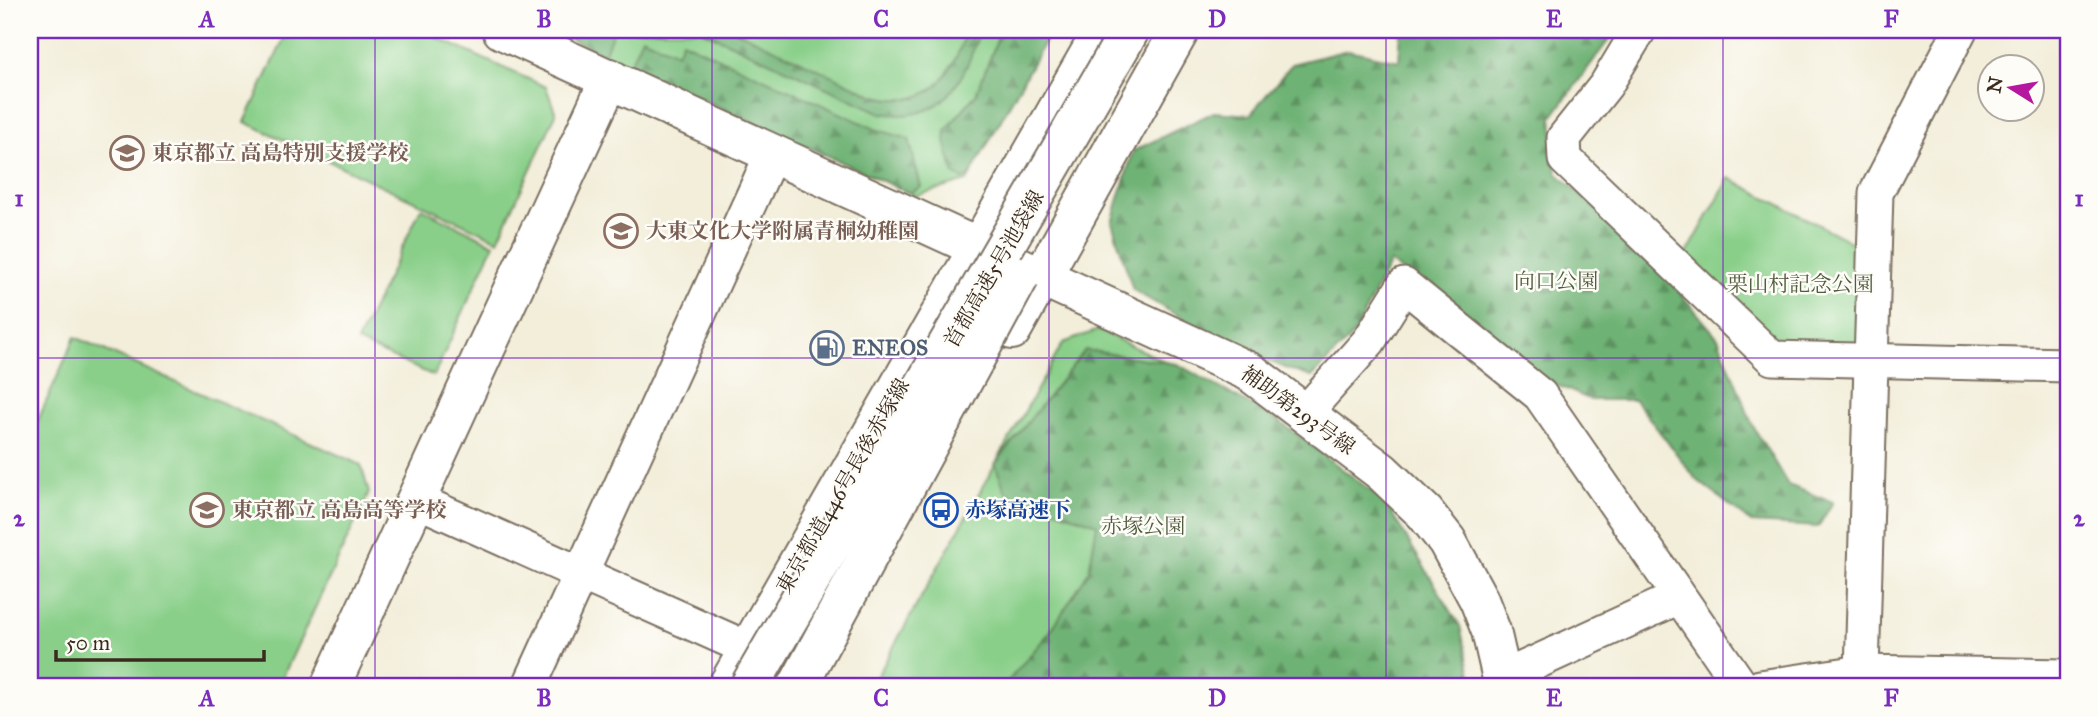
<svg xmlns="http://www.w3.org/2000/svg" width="2098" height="717" viewBox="0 0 2098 717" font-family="'IM FELL Great Primer','Noto Serif JP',serif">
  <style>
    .green { fill: #89cf89; stroke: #627c54; stroke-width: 2 }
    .forest { fill: url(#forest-firs); stroke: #546e4a; stroke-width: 2 }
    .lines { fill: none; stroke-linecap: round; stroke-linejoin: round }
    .minor-casing { stroke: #7b6f60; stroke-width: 37 }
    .tertiary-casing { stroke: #7b6f60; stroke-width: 42 }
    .secondary-casing { stroke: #7b6f60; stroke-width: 42 }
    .minor { stroke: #fff; stroke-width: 33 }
    .tertiary { stroke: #fff; stroke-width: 38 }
    .secondary { stroke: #fff; stroke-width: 38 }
    .motorway-bridge-casing { stroke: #7b6f60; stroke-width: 42; stroke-linecap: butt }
    .motorway-bridge { stroke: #fff; stroke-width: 38 }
    .grid { fill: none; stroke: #7b2cbf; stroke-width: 2; stroke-opacity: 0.55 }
    .labels { text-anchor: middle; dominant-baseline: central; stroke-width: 5; stroke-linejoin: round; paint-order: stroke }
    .education-label { font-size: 21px; font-weight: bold; fill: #785e54; stroke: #fdfcf7; text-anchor: start }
    .street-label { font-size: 21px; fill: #3b2a1e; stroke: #fdfcf7 }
    .park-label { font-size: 21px; fill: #525c3e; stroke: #fdfcf7 }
    .service-label { font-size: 21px; font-weight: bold; fill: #4e5e75; stroke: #fdfcf7; text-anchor: start }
    .transit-label { font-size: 21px; font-weight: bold; fill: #164399; stroke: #fdfcf7; text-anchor: start }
    .neatline { fill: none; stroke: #7b2cbf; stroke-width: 2.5 }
    .grid-label { font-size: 23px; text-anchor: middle; font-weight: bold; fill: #7b2cbf }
  </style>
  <defs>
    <pattern id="forest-firs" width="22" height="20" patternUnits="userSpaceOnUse" patternTransform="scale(1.75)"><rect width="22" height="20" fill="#6eb275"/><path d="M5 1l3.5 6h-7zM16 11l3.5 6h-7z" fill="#5c915f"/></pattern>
  </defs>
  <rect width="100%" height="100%" fill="#fdfcf7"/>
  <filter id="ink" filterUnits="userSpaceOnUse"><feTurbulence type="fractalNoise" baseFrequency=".0143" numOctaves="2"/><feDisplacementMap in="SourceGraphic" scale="14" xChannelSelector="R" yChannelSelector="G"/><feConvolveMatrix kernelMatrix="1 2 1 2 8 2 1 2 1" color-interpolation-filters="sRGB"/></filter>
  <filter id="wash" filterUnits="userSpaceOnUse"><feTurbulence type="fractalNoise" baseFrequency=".00686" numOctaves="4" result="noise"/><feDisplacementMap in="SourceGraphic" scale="28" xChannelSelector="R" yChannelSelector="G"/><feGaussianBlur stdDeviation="1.57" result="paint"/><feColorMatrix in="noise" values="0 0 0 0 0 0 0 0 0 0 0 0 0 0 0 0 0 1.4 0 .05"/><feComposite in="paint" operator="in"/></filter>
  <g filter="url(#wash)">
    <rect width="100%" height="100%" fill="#f3eeda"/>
    <g class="green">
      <polygon points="288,30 420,30 546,87 556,114 498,240 245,122"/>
      <polygon points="551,30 1051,30 967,181 915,196"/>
      <polygon points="1729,178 1863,248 1861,339 1851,349 1779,344 1684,259"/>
      <polygon points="421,208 494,244 434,376 357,342"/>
      <polygon points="1098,330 1207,381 1250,407 1460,636 1475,687 871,687 1063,343"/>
      <polygon points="75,337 361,465 369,493 278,687 30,687 30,438"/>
    </g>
    <g class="forest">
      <polygon points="551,30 614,30 604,54"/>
      <path d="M 701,30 L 735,30 L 873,95 C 930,112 951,77 967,30 L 980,30 C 964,81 944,125 881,113 Z"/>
      <polygon points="1001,30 1051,30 969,177 962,179 954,174 945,141 946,130 976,94"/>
      <path d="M 1401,30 L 1616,30 L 1552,117 L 1557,173 L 1655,263 L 1718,338 L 1753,426 L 1788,485 L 1833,502 L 1818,527 L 1752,523 L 1696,479 L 1635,400 L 1591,400 L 1536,376 L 1390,262 L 1354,334 L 1312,377 C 1247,357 1192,324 1133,290 L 1112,222 L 1133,151 L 1214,112 L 1250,115 L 1292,64 L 1348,50 L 1399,61 Z"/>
      <polygon points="642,37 677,53 682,41 875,129 909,139 921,187 910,193 629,66"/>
      <polygon points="1085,350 1177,364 1279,421 1384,501 1460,626 1474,687 1003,687 1050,632 1089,571 1097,524 1006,493 995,464"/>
    </g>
  </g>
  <g filter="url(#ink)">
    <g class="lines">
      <g class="minor-casing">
        <g id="minor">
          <polyline points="1639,30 1606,85 1564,138 1565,159 1772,358 2068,365"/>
          <polyline points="1306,412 1369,341 1404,285 1540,395 1742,687"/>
          <polyline points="416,500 749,649"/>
          <polyline points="1862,672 1876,193 1960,30"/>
          <polyline points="1502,678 1679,597"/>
          <polyline points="529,687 772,154"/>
          <polyline points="1760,687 1862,672 2068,676"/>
        </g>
      </g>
      <g class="tertiary-casing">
        <g id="tertiary">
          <polyline points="502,30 1250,372 1382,472 1425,513 1447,541 1479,600 1491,631 1504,687"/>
          <polyline points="330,687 610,78"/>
        </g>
      </g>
      <g class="secondary-casing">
        <g id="secondary">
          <polyline points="1012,330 1180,30"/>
          <polyline points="727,687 1103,30"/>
        </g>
      </g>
      <use href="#minor" class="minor"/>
      <use href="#tertiary" class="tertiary"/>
      <use href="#secondary" class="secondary"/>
      <g class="motorway-bridge-casing">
        <g id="motorway-bridge">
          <polyline points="749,687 1130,30"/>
          <polyline points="797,687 1020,276"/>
        </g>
      </g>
      <use href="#motorway-bridge" class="motorway-bridge"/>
    </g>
  </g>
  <path class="grid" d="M 375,30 L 375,687M 712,30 L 712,687M 1049,30 L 1049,687M 1386,30 L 1386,687M 1723,30 L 1723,687M 30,358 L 2068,358"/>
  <defs>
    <g id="school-ring" transform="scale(1.75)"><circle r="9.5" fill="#fdfcf7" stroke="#8d6e63" stroke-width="1.5"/><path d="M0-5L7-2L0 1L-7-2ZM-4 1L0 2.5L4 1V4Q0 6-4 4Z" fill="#8d6e63"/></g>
    <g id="fuel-ring" transform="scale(1.75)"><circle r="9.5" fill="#fdfcf7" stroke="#5c6f8a" stroke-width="1.5"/><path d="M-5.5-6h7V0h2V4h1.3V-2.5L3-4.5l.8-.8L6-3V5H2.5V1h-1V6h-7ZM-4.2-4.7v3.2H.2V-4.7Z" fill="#5c6f8a"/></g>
    <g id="bus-ring" transform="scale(1.75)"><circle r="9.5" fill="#fdfcf7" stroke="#1a4fb4" stroke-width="1.5"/><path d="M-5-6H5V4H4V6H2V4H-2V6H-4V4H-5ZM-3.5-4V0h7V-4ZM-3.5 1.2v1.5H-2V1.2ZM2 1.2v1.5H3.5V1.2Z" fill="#1a4fb4"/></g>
  </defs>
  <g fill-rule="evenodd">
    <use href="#school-ring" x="127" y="153"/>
    <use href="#school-ring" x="621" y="231"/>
    <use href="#fuel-ring" x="827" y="348"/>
    <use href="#school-ring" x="207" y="510"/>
    <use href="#bus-ring" x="941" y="510"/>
  </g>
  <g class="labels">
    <g class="education-label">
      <text x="152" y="153">東京都立 高島特別支援学校</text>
      <text x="646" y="231">大東文化大学附属青桐幼稚園</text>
      <text x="232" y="510">東京都立 高島高等学校</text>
    </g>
    <g class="street-label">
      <text transform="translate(994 269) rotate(-60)">首都高速5号池袋線</text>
      <text transform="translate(1298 410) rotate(36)">補助第293号線</text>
      <text transform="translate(843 486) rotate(-60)">東京都道446号長後赤塚線</text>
    </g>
    <g class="park-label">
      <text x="1556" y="281">向口公園</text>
      <text x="1800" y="284">栗山村記念公園</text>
      <text x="1143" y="526">赤塚公園</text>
    </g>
    <g class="service-label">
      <text x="852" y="348">ENEOS</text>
    </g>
    <g class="transit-label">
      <text x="965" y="510">赤塚高速下</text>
    </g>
  </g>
  <rect width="2098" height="717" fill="none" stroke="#fdfcf7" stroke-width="77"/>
  <g transform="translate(2011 88) rotate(281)"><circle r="33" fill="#fdfcf7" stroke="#afa8a0" stroke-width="2"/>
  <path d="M0-5L12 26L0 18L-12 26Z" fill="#b5179e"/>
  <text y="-10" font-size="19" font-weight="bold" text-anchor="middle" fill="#3b2a1e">N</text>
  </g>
  <path d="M56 650v10h208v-10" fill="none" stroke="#3b2a1e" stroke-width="3.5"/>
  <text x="66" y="650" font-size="21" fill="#3b2a1e" stroke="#fdfcf7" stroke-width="5" paint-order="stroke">50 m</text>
  <rect x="38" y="38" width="2022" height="640" class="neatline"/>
  <g class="grid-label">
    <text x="207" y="27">A</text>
    <text x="544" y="27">B</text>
    <text x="881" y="27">C</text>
    <text x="1217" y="27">D</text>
    <text x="1554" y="27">E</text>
    <text x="1891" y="27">F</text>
    <text x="19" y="206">1</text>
    <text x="2079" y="206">1</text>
    <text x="19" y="526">2</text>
    <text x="2079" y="526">2</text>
    <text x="207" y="706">A</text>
    <text x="544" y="706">B</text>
    <text x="881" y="706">C</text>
    <text x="1217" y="706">D</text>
    <text x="1554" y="706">E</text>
    <text x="1891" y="706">F</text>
  </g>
</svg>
